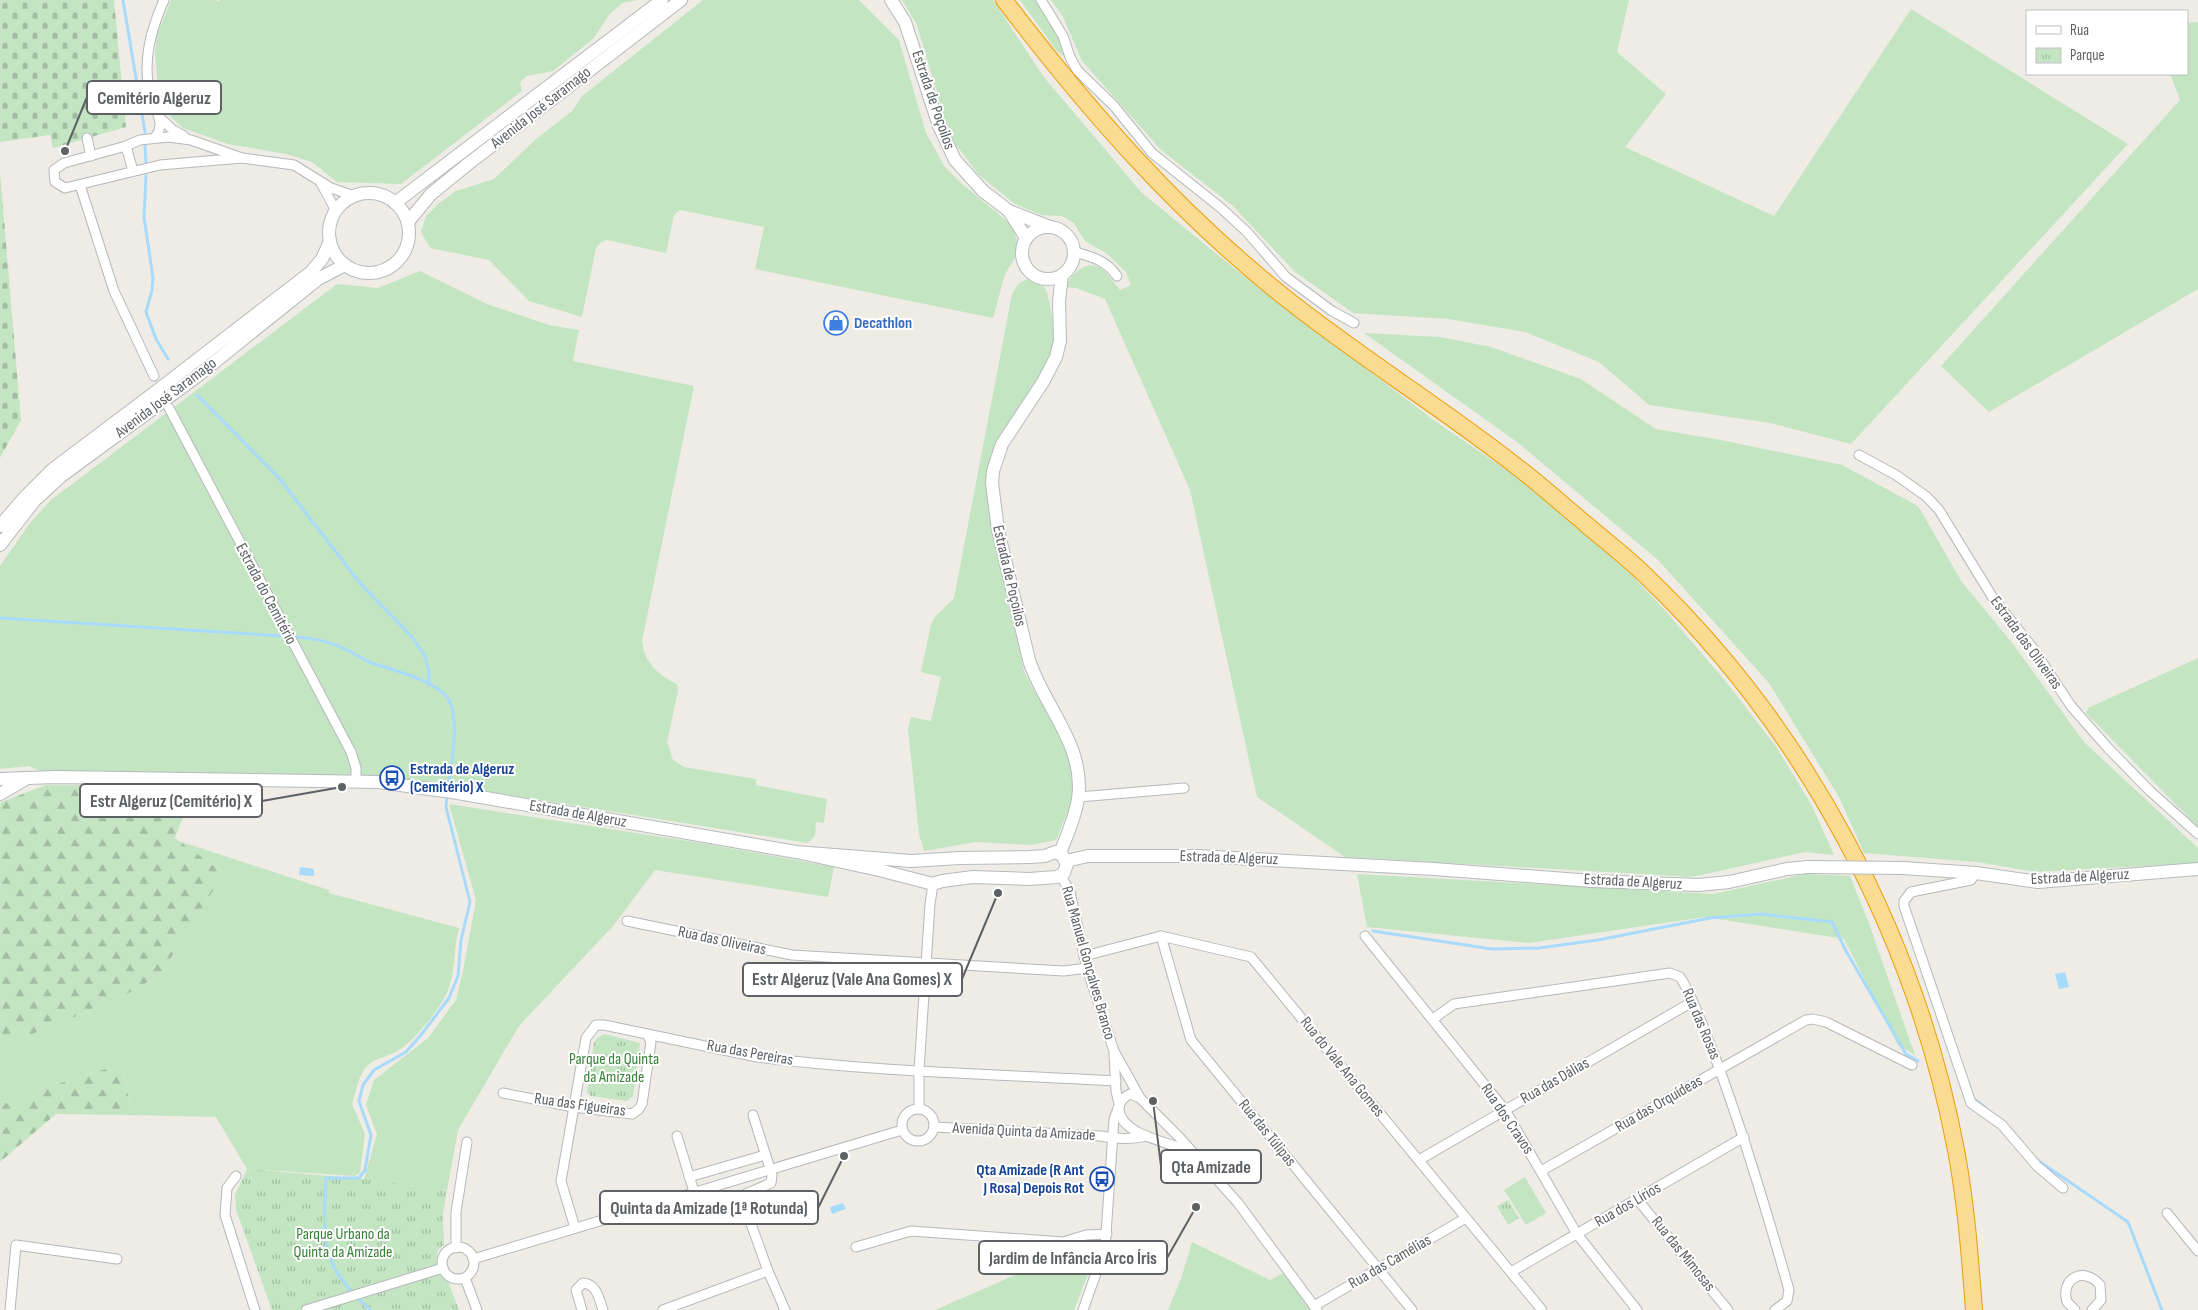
<svg xmlns="http://www.w3.org/2000/svg" width="2198" height="1310" viewBox="0 0 2198 1310" font-family="'Sofia Sans Condensed',sans-serif">
  <style>
    .green { fill: #c4e5c2 }
    .forest { fill: url(#forest-firs) }
    .cemetery { fill: url(#cemetery-stones) }
    .park { fill: url(#park-tufts) }
    .water { fill: #a8dafc }
    .lines { fill: none; stroke-linecap: round; stroke-linejoin: round }
    .stream { stroke: #a8dafc; stroke-width: 3 }
    .street-casing { stroke: #b5b8bb; stroke-width: 11 }
    .secondary-casing { stroke: #b6babe; stroke-width: 14 }
    .highway-casing { stroke: #ec9d08; stroke-width: 18 }
    .street { stroke: #fff; stroke-width: 9 }
    .secondary { stroke: #fff; stroke-width: 12 }
    .highway { stroke: #f9dc92; stroke-width: 16 }
    .secondary-bridge-casing { stroke: #b6babe; stroke-width: 14; stroke-linecap: butt }
    .secondary-bridge { stroke: #fff; stroke-width: 12 }
    .labels { text-anchor: middle; dominant-baseline: central; stroke-width: 4; stroke-linejoin: round; paint-order: stroke }
    .street-label { font-size: 16px; fill: #5d6165; stroke: #fff }
    .shop-label { font-size: 16px; font-weight: bold; fill: #366cbe; stroke: #fff; text-anchor: start }
    .transit-label { font-size: 16px; font-weight: bold; fill: #164399; stroke: #fff; text-anchor: start }
    .park-label { font-size: 16px; fill: #378139; stroke: #fff }
    .leader { fill: none; stroke: #5d6165; stroke-width: 2 }
    .callout-dot { fill: #5d6165; stroke: #fff; stroke-width: 2 }
    .callout { fill: #fff; stroke: #5d6165; stroke-width: 2 }
    .callout-label { font-size: 18px; text-anchor: middle; font-weight: bold; fill: #5d6165 }
  </style>
  <defs>
    <pattern id="forest-firs" width="22" height="20" patternUnits="userSpaceOnUse" patternTransform="scale(1.25)"><rect width="22" height="20" fill="#c4e5c2"/><path d="M5 1l3.5 6h-7zM16 11l3.5 6h-7z" fill="#a2bda1"/></pattern>
    <pattern id="cemetery-stones" width="16" height="16" patternUnits="userSpaceOnUse" patternTransform="scale(1.25)"><rect width="16" height="16" fill="#c4e5c2"/><path d="M2 7V4a2 2 0 0 1 4 0v3zM10 15v-3a2 2 0 0 1 4 0v3z" fill="#a2bda1"/></pattern>
    <pattern id="park-tufts" width="24" height="20" patternUnits="userSpaceOnUse" patternTransform="scale(1.25)"><rect width="24" height="20" fill="#c4e5c2"/><path d="M3 7l-1-3M5 7V3M7 7l1-3M15 17l-1-3M17 17v-4M19 17l1-3" fill="none" stroke="#a2bda1"/></pattern>
  </defs>
  <rect width="100%" height="100%" fill="#efece5"/>
  <g class="green">
    <polygon points="171,0 216,0 218,2 220,0 638,0 622,3 609,15 593,39 553,71 527,76 520,82 522,91 401,184 337,182 312,162 286,154 228,144 183,128 172,118 159,99 155,52 157,35"/>
    <polygon points="703,0 859,0 899,40 926,133 945,167 962,184 1007,221 1013,230 1017,240 1017,250 1015,258 1005,274 993,318 755,269 764,227 680,210 674,215 666,253 607,240 601,242 596,248 582,317 529,301 489,260 430,248 421,232 426,216 438,204 456,191 494,179 536,139 572,111 582,96"/>
    <path d="M 902,0 L 993,0 L 1043,76 L 1142,193 L 1240,273 L 1435,421 L 1518,478 L 1621,564 L 1662,607 L 1727,683 L 1777,748 L 1812,806 L 1834,855 L 1805,852 L 1692,877 L 1345,857 L 1257,797 L 1190,490 L 1105,299 L 1076,288 L 1066,287 C 1071,274 1086,259 1101,268 C 1108,273 1114,283 1120,290 L 1131,285 L 1126,272 L 1106,253 L 1085,241 L 1074,223 L 1062,216 L 1041,215 L 1015,204 L 979,175 L 950,137 L 917,25 Z"/>
    <polygon points="1020,0 1036,0 1057,32 1065,58 1055,49"/>
    <polygon points="1051,0 1629,0 1617,52 1666,94 1625,147 1774,216 1911,9 2128,144 1851,444 1770,423 1649,405 1599,362 1525,332 1448,319 1353,313 1294,271 1233,206 1161,150 1082,61 1063,17"/>
    <polygon points="2198,22 2198,289 1989,412 1941,366 2180,100 2170,74 2187,74 2187,23"/>
    <path d="M 420,271 L 487,304 L 549,325 L 579,330 L 573,361 L 694,386 L 642,641 C 644,662 658,675 677,684 L 678,691 L 667,742 L 673,760 L 684,767 L 756,779 L 756,785 L 827,799 L 824,823 L 816,822 L 815,836 L 808,843 L 453,786 L 45,773 L 29,766 L 0,769 L 0,566 L 30,523 L 51,500 L 337,284 L 378,288 Z"/>
    <path d="M 1033,278 C 1044,283 1047,290 1049,301 C 1053,318 1055,338 1051,354 C 1048,362 1042,370 1038,378 C 1016,414 985,444 986,489 L 1007,598 L 1025,674 L 1067,749 L 1071,769 L 1073,799 L 1056,840 L 1032,845 L 976,842 L 924,851 L 919,834 L 908,729 L 911,717 L 931,721 L 941,677 L 921,672 L 931,624 L 934,618 L 954,598 L 1012,294 C 1017,284 1021,280 1033,278 Z"/>
    <polygon points="1364,333 1440,337 1491,347 1581,379 1656,429 1721,440 1842,465 1918,506 1962,582 2013,644 2084,742 2198,848 2198,863 2036,872 1977,862 1864,853 1839,797 1769,683 1658,560 1517,442"/>
    <polygon points="2198,658 2198,827 2086,713 2088,708"/>
    <polygon points="449,804 701,843 834,867 828,897 655,870 613,926 519,1026 458,1130 447,1190 364,1179 377,1134 366,1105 374,1080 428,1038 456,1000 463,971 476,900"/>
    <path d="M 179,841 L 329,890 L 329,893 L 459,928 C 453,951 456,974 446,995 C 438,1011 414,1041 399,1050 C 390,1056 376,1058 368,1065 C 358,1074 356,1092 352,1104 L 365,1134 L 360,1173 L 355,1176 L 247,1169 L 216,1117 L 132,1115 L 122,1064 L 41,1089 L 20,1106 L 0,1102 L 0,1047 L 117,1000 L 160,975 L 224,873 Z"/>
    <polygon points="1357,874 1714,894 1805,874 1850,876 1868,921 1915,1055 1898,1045 1844,939 1705,917 1529,943 1367,927"/>
    <polygon points="1525,1177 1546,1213 1526,1225 1504,1190"/>
    <polygon points="1095,1240 1101,1241 1074,1310 935,1310"/>
    <polygon points="1192,1242 1270,1280 1283,1273 1311,1310 1168,1310 1181,1279"/>
  </g>
  <g class="forest">
    <polygon points="46,785 194,786 175,838 224,873 160,975 117,1000 0,1047 0,805 1,802"/>
    <polygon points="122,1064 132,1115 56,1114 0,1162 0,1102 20,1106 41,1089"/>
  </g>
  <g class="cemetery">
    <polygon points="0,0 114,0 126,127 53,148 50,135 0,142"/>
    <polygon points="0,172 21,420 0,458"/>
  </g>
  <g class="park">
    <polygon points="604,1034 640,1043 633,1096 627,1101 591,1096 587,1092 594,1043 597,1038"/>
    <polygon points="247,1169 364,1179 447,1190 443,1213 444,1245 438,1250 436,1261 448,1281 459,1310 272,1310 236,1210 235,1195"/>
    <polygon points="1508,1200 1519,1218 1508,1225 1497,1206"/>
  </g>
  <g class="water">
    <polygon points="300,867 314,869 314,876 299,875"/>
    <polygon points="2065,972 2069,987 2059,989 2055,974"/>
    <polygon points="843,1203 846,1209 832,1214 830,1207"/>
  </g>
  <g class="lines">
    <g class="stream">
      <polyline points="123,0 145,132"/>
      <polyline points="145,146 146,164"/>
      <polyline points="146,176 144,217 153,278 152,290 146,312 156,339 168,359"/>
      <polyline points="197,395 279,478 359,582 411,636 425,656 429,672 429,685"/>
      <polyline points="0,618 282,636"/>
      <path d="M 297,637 C 313,638 329,641 345,649 C 354,653 362,659 372,663 C 392,670 445,682 451,705 C 459,730 451,764 448,789"/>
      <polyline points="1373,931 1492,949 1539,948 1598,940 1710,918 1760,914 1832,922 1846,951 1906,1054 1918,1061"/>
      <polyline points="1973,1098 1986,1108"/>
      <polyline points="2036,1159 2128,1222 2162,1310"/>
      <path d="M 370,1310 C 358,1298 343,1284 335,1269 C 320,1240 325,1209 326,1178 L 359,1178 L 365,1170 L 371,1135 L 359,1101 L 363,1085 L 374,1070 L 406,1052 L 421,1035 L 449,998 L 458,976 L 461,940 L 470,902 L 446,807 L 447,795"/>
    </g>
    <g class="street-casing">
      <g id="street">
        <polyline points="1041,0 1063,36 1070,57 1077,70 1114,106 1152,153 1221,208 1247,232 1286,277 1332,311 1354,323"/>
        <polyline points="159,117 173,130 184,136"/>
        <path d="M 155,137 C 168,123 152,106 149,91 C 143,58 151,30 164,0"/>
        <polyline points="87,138 91,156"/>
        <polyline points="126,146 133,171"/>
        <polyline points="242,158 191,140 168,137 140,140 126,146 64,163 54,170 55,182 65,188 160,165 242,158 294,165 331,188 354,196"/>
        <polyline points="321,183 336,211"/>
        <polyline points="80,185 114,291 154,376"/>
        <path d="M 1075,252 C 1092,257 1106,260 1117,276"/>
        <polyline points="169,408 351,752 356,768 356,781"/>
        <polyline points="1859,455 1896,475 1927,497 1939,510 1993,598 2032,647 2071,706 2108,748 2150,791 2198,834"/>
        <polyline points="1079,797 1184,788"/>
        <polyline points="1976,873 1971,880 1911,892 1904,901 1904,906 1971,1103 2002,1125 2037,1166 2063,1188"/>
        <polyline points="1061,876 1070,892 1087,968 1114,1051 1140,1098 1180,1138 1238,1203 1317,1310"/>
        <polyline points="627,921 792,955 1064,971 1087,968"/>
        <polyline points="1161,936 1191,1040 1412,1310"/>
        <polyline points="1365,936 1505,1110 1577,1234 1637,1310"/>
        <polyline points="1084,956 1161,936 1251,957 1542,1310"/>
        <path d="M 1433,1019 L 1454,1004 L 1670,973 L 1680,977 C 1694,998 1705,1033 1715,1057 C 1744,1134 1767,1212 1789,1290 L 1787,1301 L 1775,1310"/>
        <polyline points="1114,1054 1116,1091 1119,1104"/>
        <polyline points="503,1093 573,1107 632,1114 639,1109 642,1104 651,1042 647,1034"/>
        <path d="M 1140,1098 L 1130,1094 C 1124,1097 1119,1101 1119,1109 C 1120,1135 1169,1142 1189,1151"/>
        <polyline points="919,1108 919,1070 930,904 933,884"/>
        <circle cx="918" cy="1125" r="16"/>
        <path d="M 934,1127 L 1100,1136 C 1116,1139 1130,1140 1147,1136"/>
        <polyline points="677,1136 699,1208 741,1196 771,1183 772,1175 753,1115"/>
        <polyline points="1419,1160 1692,1002"/>
        <polyline points="1541,1171 1806,1020 1813,1019 1826,1022 1912,1065"/>
        <polyline points="236,1176 227,1188 225,1215 255,1310"/>
        <polyline points="689,1177 765,1155"/>
        <polyline points="741,1196 768,1271 785,1310"/>
        <polyline points="1637,1199 1728,1310"/>
        <polyline points="2167,1213 2198,1251"/>
        <path d="M 575,1228 L 561,1181 L 586,1038 L 596,1025 L 604,1025 L 757,1057 C 875,1072 996,1074 1116,1081"/>
        <polyline points="856,1247 911,1231 1063,1242 1086,1235 1107,1234"/>
        <circle cx="458" cy="1263" r="16"/>
        <polyline points="456,1248 456,1212 467,1142"/>
        <polyline points="473,1259 902,1130"/>
        <polyline points="1511,1272 1744,1137"/>
        <polyline points="465,1278 477,1310"/>
        <polyline points="1314,1306 1466,1218"/>
        <polyline points="10,1310 16,1245 117,1259"/>
        <polyline points="306,1310 443,1268"/>
        <path d="M 582,1310 L 576,1290 L 583,1283 C 597,1284 599,1299 603,1310"/>
        <polyline points="663,1310 768,1271"/>
        <polyline points="1083,1310 1105,1248 1114,1119 1119,1106"/>
        <path d="M 2075,1310 L 2067,1302 C 2060,1278 2084,1266 2100,1285 L 2101,1300 L 2092,1310"/>
      </g>
    </g>
    <g class="secondary-casing">
      <g id="secondary">
        <polyline points="891,0 905,22 939,126 955,160 983,191 1009,211 1050,227"/>
        <circle cx="369" cy="233" r="40"/>
        <polyline points="395,203 662,0"/>
        <polyline points="1009,211 1026,238"/>
        <polyline points="408,222 431,194 468,164 681,0"/>
        <circle cx="1048" cy="253" r="26"/>
        <polyline points="0,526 24,498 53,469 154,393 311,272 322,259 330,241"/>
        <polyline points="0,545 35,500 60,477 196,377 318,279 345,265"/>
        <polyline points="0,779 55,777 378,782 452,792 796,852 879,870 933,884 942,881 973,877 1029,879 1057,877 1064,873 1067,864 1062,855 1055,852 1045,856 1030,857 960,858 911,861 796,852"/>
        <polyline points="0,794 24,780"/>
        <path d="M 1060,853 C 1067,835 1075,818 1078,799 C 1086,746 1044,707 1029,660 L 998,530 L 992,483 L 993,471 L 1002,444 L 1043,382 L 1056,357 L 1060,341 L 1059,301 L 1062,275"/>
        <polyline points="1066,861 1088,856 1197,856 1434,869 1592,881 1699,885 1729,882 1787,869 1808,867"/>
        <polyline points="1903,868 1976,873 2038,882 2198,869"/>
      </g>
    </g>
    <g class="highway-casing">
      <path id="highway" d="M 1004,0 C 1088,110 1174,209 1283,296 C 1358,356 1441,407 1516,466 C 1541,485 1564,506 1588,526 C 1607,542 1628,558 1646,576 C 1805,728 1915,934 1956,1150 C 1966,1203 1970,1256 1974,1310"/>
    </g>
    <use href="#street" class="street"/>
    <use href="#secondary" class="secondary"/>
    <use href="#highway" class="highway"/>
    <g class="secondary-bridge-casing">
      <polyline id="secondary-bridge" points="1808,867 1903,868"/>
    </g>
    <use href="#secondary-bridge" class="secondary-bridge"/>
  </g>
  <defs>
    <g id="shop-ring" transform="scale(1.25)"><circle r="9.5" fill="#fff" stroke="#3f7fe0" stroke-width="1.5"/><path d="M-5-2.5h2.3a2.7 3.5 0 0 1 5.4 0H5L5.5 6h-11ZM-1.5-2.5h3a1.5 2.3 0 0 0-3 0Z" fill="#3f7fe0"/></g>
    <g id="bus-ring" transform="scale(1.25)"><circle r="9.5" fill="#fff" stroke="#1a4fb4" stroke-width="1.5"/><path d="M-5-6H5V4H4V6H2V4H-2V6H-4V4H-5ZM-3.5-4V0h7V-4ZM-3.5 1.2v1.5H-2V1.2ZM2 1.2v1.5H3.5V1.2Z" fill="#1a4fb4"/></g>
  </defs>
  <g fill-rule="evenodd">
    <use href="#shop-ring" x="836" y="323"/>
    <use href="#bus-ring" x="392" y="778"/>
    <use href="#bus-ring" x="1102" y="1179"/>
  </g>
  <g class="labels">
    <g class="street-label">
      <text transform="translate(933 100) rotate(71)">Estrada de Poçoilos</text>
      <text transform="translate(541 108) rotate(-38)">Avenida José Saramago</text>
      <text transform="translate(166 398) rotate(-37)">Avenida José Saramago</text>
      <text transform="translate(1009 576) rotate(77)">Estrada de Poçoilos</text>
      <text transform="translate(266 594) rotate(62)">Estrada do Cemitério</text>
      <text transform="translate(2026 643) rotate(54)">Estrada das Oliveiras</text>
      <text transform="translate(578 814) rotate(10)">Estrada de Algeruz</text>
      <text transform="translate(1229 858) rotate(2)">Estrada de Algeruz</text>
      <text transform="translate(2080 877) rotate(-3)">Estrada de Algeruz</text>
      <text transform="translate(1633 882) rotate(3)">Estrada de Algeruz</text>
      <text transform="translate(722 941) rotate(12)">Rua das Oliveiras</text>
      <text transform="translate(1088 963) rotate(74)">Rua Manuel Gonçalves Branco</text>
      <text transform="translate(1701 1024) rotate(67)">Rua das Rosas</text>
      <text transform="translate(750 1053) rotate(10)">Rua das Pereiras</text>
      <text transform="translate(1342 1067) rotate(51)">Rua do Vale Ana Gomes</text>
      <text transform="translate(1555 1081) rotate(-30)">Rua das Dálias</text>
      <text transform="translate(1659 1104) rotate(-30)">Rua das Orquídeas</text>
      <text transform="translate(580 1105) rotate(8)">Rua das Figueiras</text>
      <text transform="translate(1507 1119) rotate(56)">Rua dos Cravos</text>
      <text transform="translate(1024 1132) rotate(3)">Avenida Quinta da Amizade</text>
      <text transform="translate(1267 1133) rotate(51)">Rua das Túlipas</text>
      <text transform="translate(1628 1205) rotate(-30)">Rua dos Lírios</text>
      <text transform="translate(1683 1254) rotate(51)">Rua das Mimosas</text>
      <text transform="translate(1390 1262) rotate(-30)">Rua das Camélias</text>
    </g>
    <g class="shop-label">
      <text x="854" y="323">Decathlon</text>
    </g>
    <g class="transit-label">
      <text x="410" y="769">Estrada de Algeruz<tspan x="410" dy="18">(Cemitério) X</tspan></text>
      <text x="1084" y="1170" text-anchor="end">Qta Amizade (R Ant<tspan x="1084" dy="18">J Rosa) Depois Rot</tspan></text>
    </g>
    <g class="park-label">
      <text x="614" y="1059">Parque da Quinta<tspan x="614" dy="18">da Amizade</tspan></text>
      <text x="343" y="1234">Parque Urbano da<tspan x="343" dy="18">Quinta da Amizade</tspan></text>
    </g>
  </g>
  <path class="leader" d="M65 151L87 97M342 787L262 801M998 893L962 979M1153 1101L1161 1166M844 1156L818 1208M1196 1207L1167 1258"/>
  <g class="callout-dot">
    <circle cx="65" cy="151" r="5"/>
    <circle cx="342" cy="787" r="5"/>
    <circle cx="998" cy="893" r="5"/>
    <circle cx="1153" cy="1101" r="5"/>
    <circle cx="844" cy="1156" r="5"/>
    <circle cx="1196" cy="1207" r="5"/>
  </g>
  <g class="callout">
    <rect x="87" y="81" width="134" height="33" rx="5"/>
    <rect x="80" y="784" width="182" height="33" rx="5"/>
    <rect x="743" y="963" width="219" height="33" rx="5"/>
    <rect x="1161" y="1150" width="100" height="33" rx="5"/>
    <rect x="600" y="1191" width="218" height="33" rx="5"/>
    <rect x="979" y="1241" width="188" height="33" rx="5"/>
  </g>
  <g class="callout-label">
    <text x="154" y="104">Cemitério Algeruz</text>
    <text x="171" y="807">Estr Algeruz (Cemitério) X</text>
    <text x="852" y="985">Estr Algeruz (Vale Ana Gomes) X</text>
    <text x="1211" y="1173">Qta Amizade</text>
    <text x="709" y="1214">Quinta da Amizade (1ª Rotunda)</text>
    <text x="1073" y="1264">Jardim de Infância Arco Íris</text>
  </g>
  <rect x="2026" y="10" width="162" height="65" fill="#ffffff" stroke="#bec0c1"/>
  <rect x="2036" y="26" width="25" height="8" fill="#ffffff" stroke="#bec0c1"/>
  <text x="2070" y="35" font-size="15" fill="#5d6165">Rua</text>
  <rect x="2036" y="48" width="25" height="15" fill="url(#park-tufts)" stroke="#bec0c1"/>
  <text x="2070" y="60" font-size="15" fill="#5d6165">Parque</text>
</svg>
